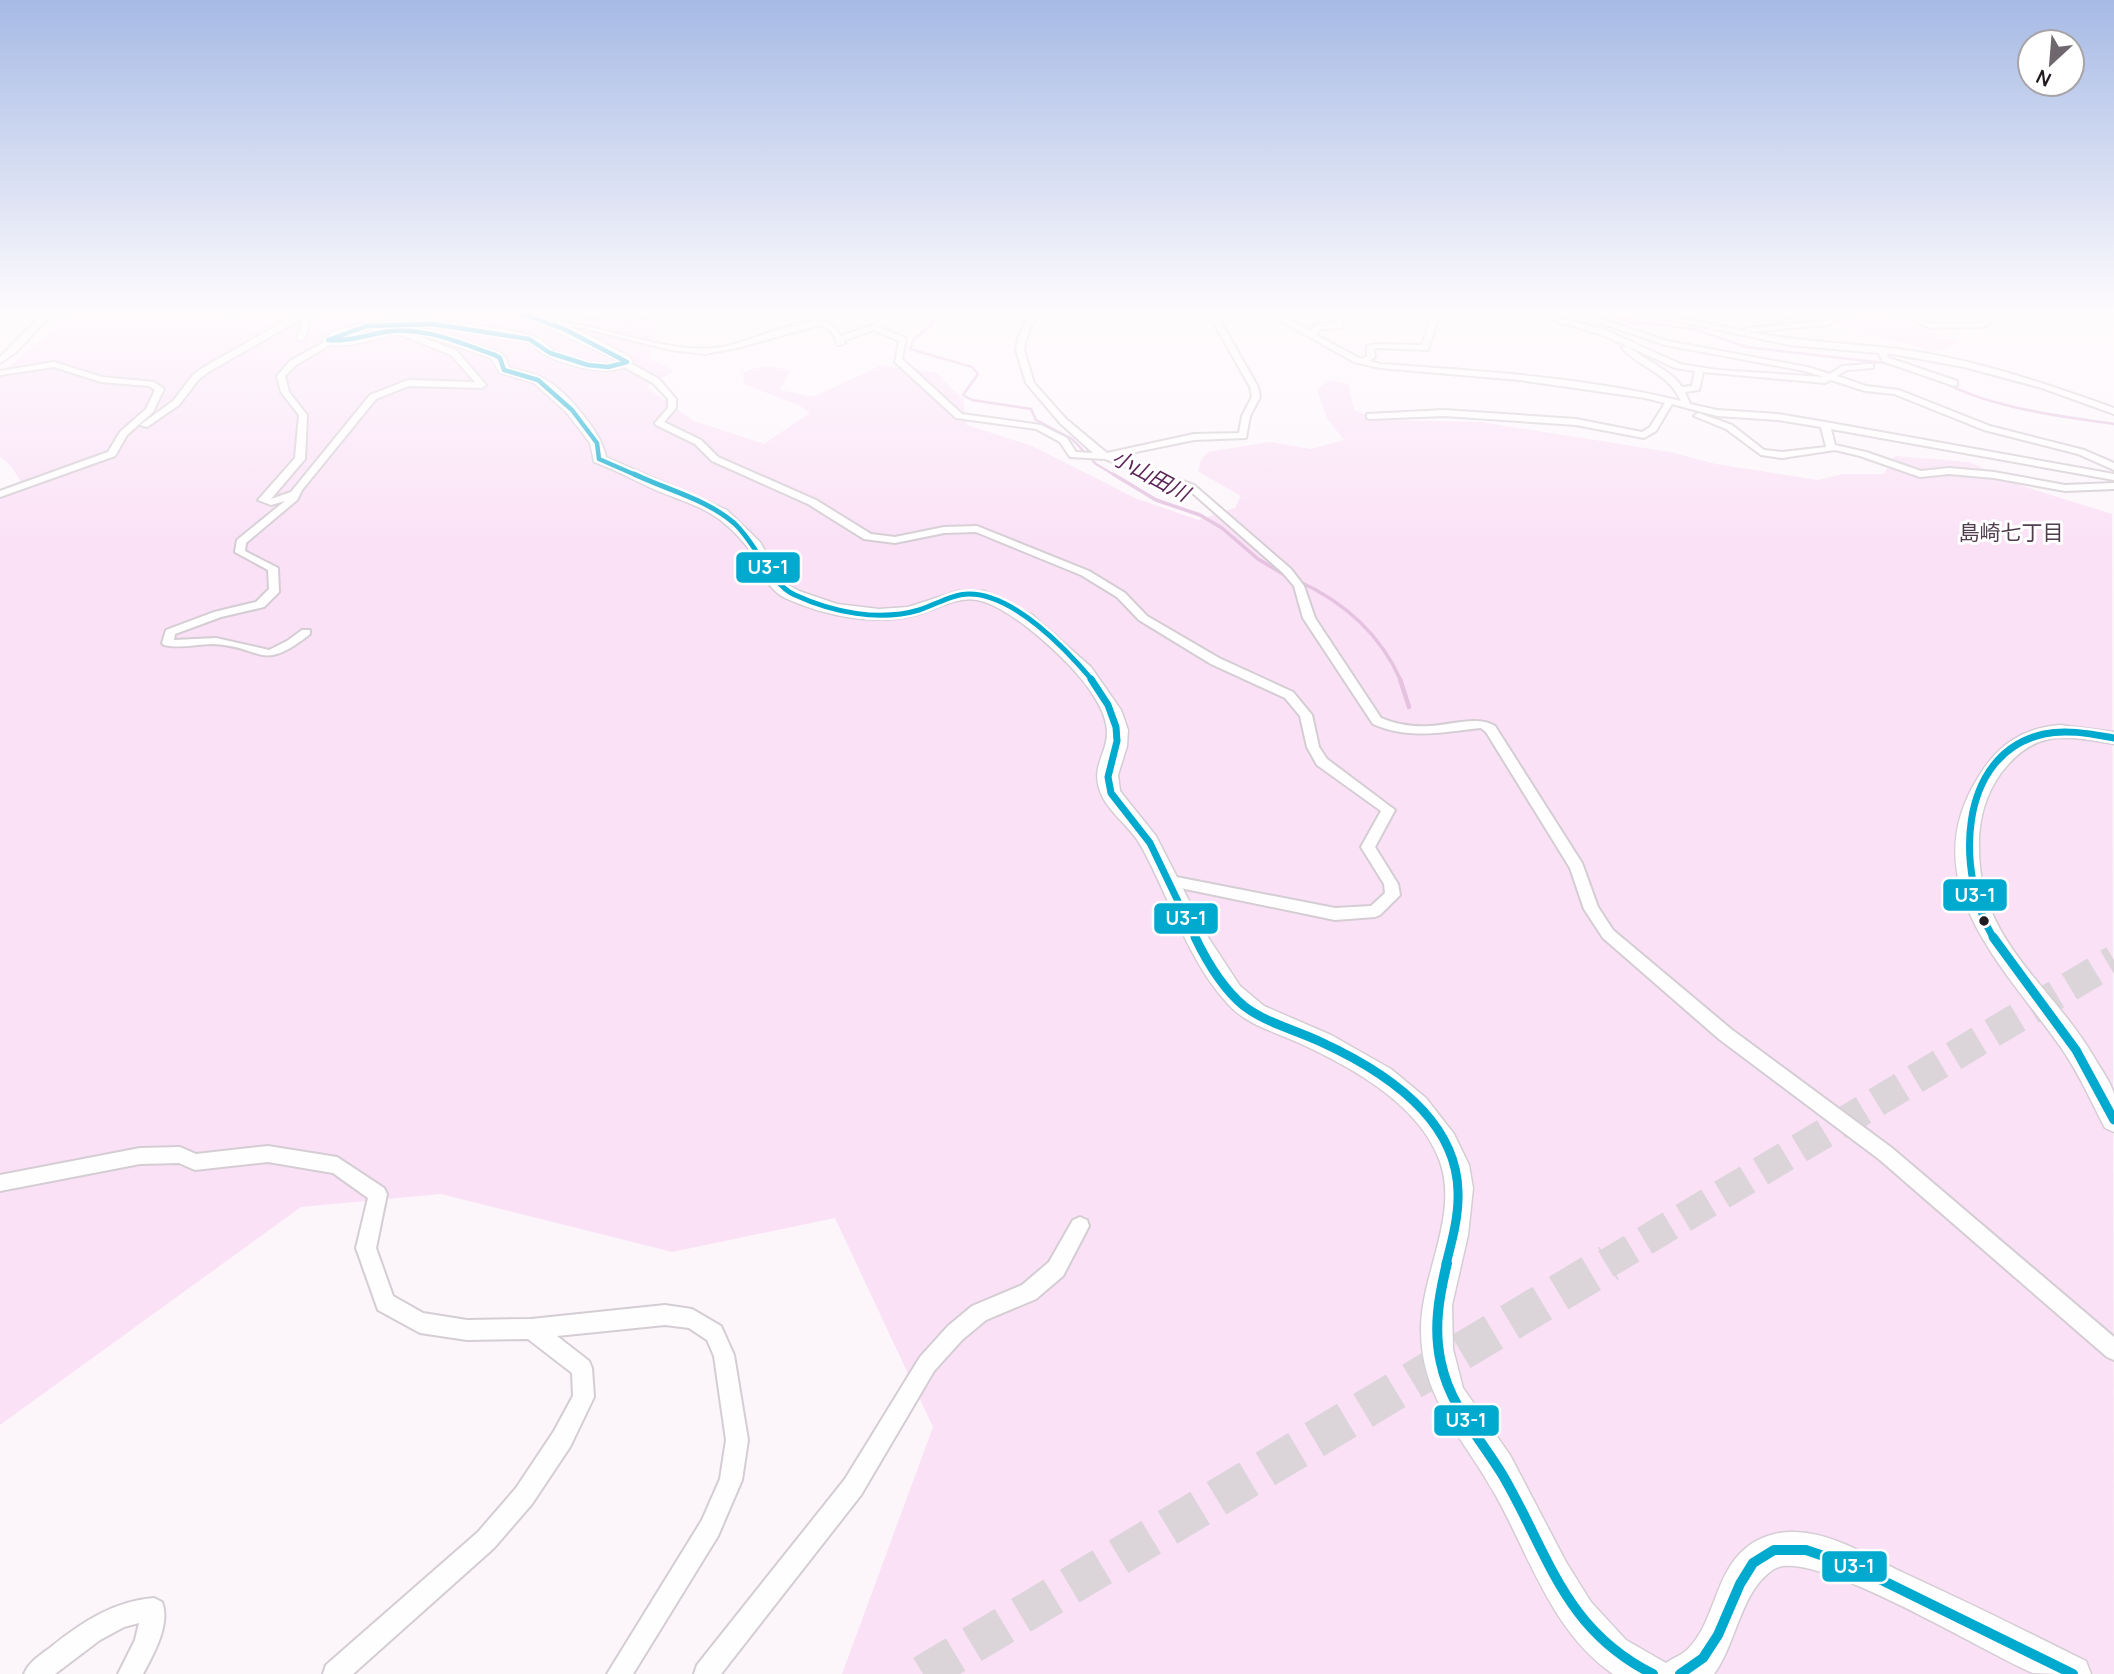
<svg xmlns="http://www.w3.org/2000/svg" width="2114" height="1674" viewBox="0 0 2114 1674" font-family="Manrope,'Noto Sans JP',sans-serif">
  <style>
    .green { fill: #fae1f6 }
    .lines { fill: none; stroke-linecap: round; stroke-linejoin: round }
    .stream-far2 { stroke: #e4c2e0; stroke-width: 2.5 }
    .stream-far1 { stroke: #e4c2e0; stroke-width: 3.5 }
    .stream { stroke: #e4c2e0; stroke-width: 4.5 }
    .river { fill: #e4c2e0; fill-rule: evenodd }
    .highway-tunnel-far1 { stroke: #dbd5da; stroke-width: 30; stroke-dasharray: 30 15; stroke-linecap: butt }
    .highway-tunnel { stroke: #dbd5da; stroke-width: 38; stroke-dasharray: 38 19; stroke-linecap: butt }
    .street-casing { stroke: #d4cdd3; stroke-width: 4 }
    .primary-casing { stroke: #d4cdd3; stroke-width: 3 }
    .street { fill: #fffefe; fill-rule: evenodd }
    .primary { fill: #fffefe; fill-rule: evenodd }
    .bus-1-far4-casing { stroke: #fff; stroke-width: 8 }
    .bus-1-far3-casing { stroke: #fff; stroke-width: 10 }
    .bus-1-far2-casing { stroke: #fff; stroke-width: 12 }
    .bus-1-far1-casing { stroke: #fff; stroke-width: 14 }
    .bus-1-casing { stroke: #fff; stroke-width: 16 }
    .bus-1-far4 { stroke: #00a9ce; stroke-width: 4.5 }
    .bus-1-far3 { stroke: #00a9ce; stroke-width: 5 }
    .bus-1-far2 { stroke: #00a9ce; stroke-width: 7 }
    .bus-1-far1 { stroke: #00a9ce; stroke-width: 9 }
    .bus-1 { stroke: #00a9ce; stroke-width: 10 }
    .bus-dot { fill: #221a21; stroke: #fff; stroke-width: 2.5 }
    .labels { text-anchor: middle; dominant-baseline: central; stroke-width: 6; stroke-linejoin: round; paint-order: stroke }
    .far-water-label { font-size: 21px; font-style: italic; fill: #5d2558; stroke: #fff }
    .far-neighbourhood-label { font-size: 21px; fill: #503d4d; stroke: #fff }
    .line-badge { stroke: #fff; stroke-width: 2.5 }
    .badge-label { font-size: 19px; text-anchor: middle; font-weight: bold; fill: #fff }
  </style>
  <rect width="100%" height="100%" fill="#fcf6fb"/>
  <g class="green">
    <path d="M 73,313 L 221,313 L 231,319 L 255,313 L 586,313 L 620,322 L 657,325 L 649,358 L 674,371 L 646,387 L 694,421 L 764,444 L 810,413 L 800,406 L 744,384 L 743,373 C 757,365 775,365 790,371 L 780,390 L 813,397 L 881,365 L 935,372 L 963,399 L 967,425 L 1032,446 L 1135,498 L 1198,520 L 1235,508 L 1241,496 L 1198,471 L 1201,460 L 1208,452 L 1270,442 L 1311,449 L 1344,440 L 1328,420 L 1317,390 L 1328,380 L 1348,384 L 1354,410 L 1377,420 L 1481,422 L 1670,452 L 1716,464 L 1818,480 L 1843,474 L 1884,474 L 1895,456 L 1969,462 L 2026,487 L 2112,514 L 2114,1674 L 842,1674 L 933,1427 L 835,1218 L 672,1252 L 441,1194 L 301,1207 L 0,1425 L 0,499 L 24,487 L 11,466 L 0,457 L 0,374 Z"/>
    <polygon points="1879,313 1961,343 1935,352 1828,322"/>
  </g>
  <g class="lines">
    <g class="stream-far2">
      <polyline points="929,313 933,324 914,339 910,349 972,367 978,374 963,395 972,400 1031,409 1036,420 1072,439 1096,464 1116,476"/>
      <polyline points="1635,322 1694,329 1746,347 1893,364"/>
      <path d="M 1938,378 C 1978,406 2064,417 2114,424"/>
    </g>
    <g class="stream-far1">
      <polyline points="1113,474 1156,500 1200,515 1222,528 1258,559 1288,577"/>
      <path d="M 1296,580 C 1343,601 1380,633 1401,681"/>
    </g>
    <polyline class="stream" points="1400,679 1409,707"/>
    <polygon class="river" points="1600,313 1621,313 1642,322 1635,326"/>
    <polyline class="highway-tunnel-far1" points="1606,1264 2114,960"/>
    <polyline class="highway-tunnel" points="923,1674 1609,1263"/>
    <g class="street-casing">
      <g id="street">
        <polygon points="44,313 53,313 16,352 0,363 0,357"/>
        <polygon points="304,313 323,313 311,317 304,341 297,339 303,318 210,371 199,379 179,405 147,427 140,425 173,401 193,375 204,367 295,315"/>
        <polygon points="562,313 631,316 672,313 631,320 565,316"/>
        <path d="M 1030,313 L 1038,313 L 1026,338 L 1024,350 L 1034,383 L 1066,419 L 1107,453 L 1194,434 L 1239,433 L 1242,416 L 1252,397 L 1250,387 L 1208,313 L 1216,313 L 1258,387 L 1260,397 L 1250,416 L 1246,438 L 1194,440 L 1116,456 L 1194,485 L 1291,569 L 1304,586 L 1315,618 L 1381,718 C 1398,725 1413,727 1430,726 C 1451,725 1477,715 1495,726 L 1582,863 L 1598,907 L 1613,930 L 1731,1029 L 1892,1148 L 2114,1337 L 2114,1360 L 2107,1357 L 1880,1160 L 1719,1039 L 1603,938 L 1584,909 L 1570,868 L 1486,732 L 1481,728 C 1443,732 1409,740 1373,724 L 1303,618 L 1294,586 L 1283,573 L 1188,489 L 1105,459 L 1070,457 L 1060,442 L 1036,429 L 956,418 L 895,362 L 899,341 L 873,330 L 844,341 L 845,343 L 841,345 L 838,345 L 831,331 L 819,325 L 741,347 L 705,354 L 671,350 L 583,328 L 543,322 L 547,320 C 603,324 669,356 722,347 C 746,343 800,318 821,321 C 830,322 837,329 841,336 L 873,325 L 906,338 L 902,359 L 962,414 L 1041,425 L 1067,438 L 1076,452 L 1093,453 L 1060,423 L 1026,383 L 1016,350 L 1018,338 Z"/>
        <path d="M 1267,313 L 1277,313 L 1311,331 L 1315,325 L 1334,324 L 1331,313 L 1339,313 L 1342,328 L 1320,329 L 1316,335 L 1361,359 L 1367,356 L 1367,346 L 1376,344 L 1422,345 L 1432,313 L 1440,313 L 1428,350 L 1377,348 L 1374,349 L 1375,357 L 1369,361 L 1380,364 C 1480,371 1583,377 1681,401 C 1667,371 1642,370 1622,348 L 1627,346 L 1600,334 L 1528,313 L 1541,313 L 1606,330 L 1680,364 L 1717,370 L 1824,377 L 1805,371 L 1665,345 L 1571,313 L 1583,313 L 1667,341 L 1807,367 L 1830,374 L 1842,366 L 1870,364 L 1873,364 L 1873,368 L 1847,370 L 1837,376 L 1866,386 L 1899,390 L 1990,426 L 2084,450 L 2114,463 L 2114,470 L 2078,454 L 1984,430 L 1894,394 L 1865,391 L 1831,380 L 1825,383 L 1703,372 L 1699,390 L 1685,392 L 1690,404 L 1717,410 L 1778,414 L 1825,422 L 2114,474 L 2114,480 L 1831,429 L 1835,445 L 1866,452 L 1921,471 L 1949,468 L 1994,472 L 2065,485 L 2114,483 L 2114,489 L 2065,491 L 1994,478 L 1949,474 L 1920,477 L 1860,456 L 1835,450 L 1782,458 L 1761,455 L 1726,429 L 1694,416 L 1698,413 L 1732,425 L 1764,450 L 1782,452 L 1826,447 L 1821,427 L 1778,420 L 1717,416 L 1672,404 L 1656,431 L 1644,438 L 1576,425 L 1444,416 L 1370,419 L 1367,418 L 1367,414 L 1444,410 L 1576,419 L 1642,432 L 1650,427 L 1665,403 L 1645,398 L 1519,380 L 1380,368 L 1354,362 ZM 1630,347 L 1675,368 L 1695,371 L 1692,386 L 1682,387 C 1669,368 1646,362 1630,347 Z"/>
        <path d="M 1639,313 L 1654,313 L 1744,331 L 1747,328 L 1824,321 L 1832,316 L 1832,313 L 1840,313 L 1839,319 L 1826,325 L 1749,332 C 1798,342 1848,343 1897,349 C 1971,358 2044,383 2114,408 L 2114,414 L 2042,388 L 1964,367 L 1887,353 L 1889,358 L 1957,381 L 1957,385 L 1954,386 L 1882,361 L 1879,353 L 1790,345 Z"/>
        <polygon points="1750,313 1765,313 1795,321 1791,323"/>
        <polygon points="1908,313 1921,313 1913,316 1930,324 1983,323 1991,313 1999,313 1985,327 1929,328 1902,316"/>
        <path d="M 396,329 L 402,329 L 457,351 L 486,385 L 482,388 L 409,386 L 376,399 L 302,490 L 297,500 L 246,543 L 245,551 L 278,568 L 279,592 L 264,607 L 221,617 L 175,634 L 174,640 L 216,638 L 269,650 L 287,641 L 302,630 L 310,630 L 310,634 C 260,674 263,646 213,644 C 197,644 180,649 164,645 L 162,643 L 166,630 L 214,612 L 256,602 L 269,589 L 268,570 L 235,552 L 237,540 L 285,501 L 271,505 L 258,500 L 295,458 L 299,415 L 281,392 L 277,376 L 290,361 L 328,340 L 335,342 L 296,365 L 285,376 L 289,392 L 307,415 L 305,459 L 271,499 L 291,492 L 370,395 L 408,380 L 475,382 L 451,355 L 396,333 Z"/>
        <polygon points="624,360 630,360 630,363 659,379 676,399 676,408 664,422 701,440 718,457 816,500 871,534 895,537 944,527 977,526 1089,571 1125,593 1147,616 1219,658 1293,692 1312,715 1319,747 1327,759 1395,810 1375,847 1398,884 1400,895 1380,915 1375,917 1335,920 1161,884 1159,880 1161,876 1166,875 1335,908 1371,906 1385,893 1384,884 1361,847 1381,811 1317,765 1307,747 1300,716 1285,698 1211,664 1139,620 1117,597 1081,575 976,532 944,533 895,543 864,539 808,504 712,461 695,444 656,425 655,423 668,408 668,399 653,383 622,366"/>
        <polygon points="54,362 102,377 154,382 164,389 153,412 127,435 115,456 0,497 0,491 108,452 120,432 146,409 155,390 149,386 101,382 54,367 0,375 0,371"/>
        <polygon points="268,1146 337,1157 384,1188 387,1194 376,1248 393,1296 423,1313 467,1320 531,1319 665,1305 692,1309 721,1326 734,1355 748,1440 742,1480 718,1536 633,1674 607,1674 702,1520 720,1479 726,1440 714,1356 707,1340 689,1328 665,1325 557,1336 589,1361 592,1368 594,1397 570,1447 532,1504 494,1548 353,1674 323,1674 326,1665 478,1532 516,1488 554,1431 573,1396 572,1373 528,1339 467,1340 420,1333 378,1310 356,1248 368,1198 333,1173 268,1162 195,1170 179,1163 140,1164 0,1191 0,1175 140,1148 180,1147 196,1154"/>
        <polygon points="1080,1217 1087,1220 1089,1226 1063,1276 1036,1299 986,1320 962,1340 934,1371 861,1495 721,1674 694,1674 697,1665 845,1479 920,1357 948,1326 972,1306 1022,1285 1049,1262 1073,1220"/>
        <path d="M 154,1598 L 162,1602 C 171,1624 153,1655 143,1674 L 118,1674 L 135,1640 L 139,1623 L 124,1627 L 100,1640 L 55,1674 L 24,1674 C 29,1662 40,1655 51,1647 C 82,1622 114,1601 154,1598 Z"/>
      </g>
    </g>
    <g class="primary-casing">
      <g id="primary">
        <path d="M 514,313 C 555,313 594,339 629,356 L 633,362 C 614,380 567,366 545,355 C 539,352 535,344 528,342 C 490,332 447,327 409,328 L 499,352 L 506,358 L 509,368 C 520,371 532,372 541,377 C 564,388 602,432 606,457 L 727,510 L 760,542 L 783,582 L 799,591 L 837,604 L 879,609 L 908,607 L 958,591 L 984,591 L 1032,615 L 1091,667 L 1121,710 L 1128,730 L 1127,746 L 1118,775 L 1120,791 L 1156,836 L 1206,934 L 1240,986 L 1264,1006 L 1331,1035 L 1391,1069 L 1426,1098 L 1454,1134 L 1469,1165 L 1473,1188 L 1468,1235 L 1452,1305 L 1453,1349 L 1463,1388 L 1510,1455 L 1566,1562 L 1591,1602 L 1626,1640 L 1666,1663 C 1673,1658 1682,1655 1688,1649 C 1716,1620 1714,1574 1746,1548 C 1759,1537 1778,1531 1795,1532 C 1834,1533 1870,1557 1904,1573 C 1965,1601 2026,1631 2086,1661 L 2091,1674 C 2074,1674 2048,1674 2033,1673 C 1988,1655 1812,1546 1774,1569 C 1740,1591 1737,1643 1714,1674 L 1613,1674 C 1552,1632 1530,1557 1496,1496 C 1464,1437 1420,1399 1421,1327 C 1422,1272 1460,1213 1439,1159 C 1417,1102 1349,1066 1297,1042 C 1272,1031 1245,1024 1227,1003 C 1187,959 1170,898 1141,846 C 1130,825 1106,812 1099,788 C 1089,754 1126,745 1093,695 C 1075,665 1011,606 977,600 C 957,596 935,610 916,615 C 874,626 824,616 785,598 C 766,588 764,572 754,556 C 746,544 735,532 724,523 C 703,505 675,499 651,488 C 632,479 614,469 594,462 L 590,443 L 567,413 L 534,383 L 500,373 L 491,358 C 461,349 428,332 396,335 C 375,337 340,354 322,340 C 356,307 493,323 536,337 C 543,339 546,346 553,350 C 568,358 603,369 619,361 ZM 377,328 L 392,328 L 341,338 L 344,336 Z"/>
        <path d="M 2060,725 L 2114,732 L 2114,744 C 2064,735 2035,729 2001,773 C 1985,795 1978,822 1979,849 C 1979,941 2051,984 2094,1057 C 2100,1068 2111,1082 2114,1094 C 2114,1105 2114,1120 2114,1132 L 2105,1128 C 2091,1101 2079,1074 2062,1049 C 2005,967 1911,883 1979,776 C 1999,744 2023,728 2060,725 Z"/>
      </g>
    </g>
    <use href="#street" class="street"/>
    <use href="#primary" class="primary"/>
    <g class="bus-1-far4-casing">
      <path id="bus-1-far4" d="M 520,313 L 564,329 L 627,362 L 608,367 L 588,365 L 550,353 L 529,339 L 433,324 L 367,326 L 328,340 C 351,342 371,333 393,331 C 428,328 463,344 495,355 L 500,358 L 504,370 L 538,380 L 572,410 L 597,443 L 599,459 L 638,476"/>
    </g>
    <g class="bus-1-far3-casing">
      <path id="bus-1-far3" d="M 634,474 C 667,490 706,499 734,523 C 757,544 770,584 795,595 C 832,612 879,622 919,610 C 935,605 952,594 969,594 C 1014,594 1066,649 1093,681"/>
    </g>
    <g class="bus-1-far2-casing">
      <g id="bus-1-far2">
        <polyline points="1091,679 1108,705 1116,727 1117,741 1108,777 1111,793 1150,843 1196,939"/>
        <path d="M 1994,939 C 1956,876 1955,754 2044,734 C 2067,729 2091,734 2114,738"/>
      </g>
    </g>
    <g class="bus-1-far1-casing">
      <g id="bus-1-far1">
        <path d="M 1195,937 C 1207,962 1222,988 1244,1006 C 1266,1023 1296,1030 1321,1042 C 1382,1070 1456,1117 1458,1191 C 1459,1216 1452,1241 1446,1264"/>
        <polyline points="1993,937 2076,1050 2114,1120"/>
      </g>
    </g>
    <g class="bus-1-casing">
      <g id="bus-1">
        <path d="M 1447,1263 C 1439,1296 1433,1329 1441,1363 C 1450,1406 1480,1438 1502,1474 C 1549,1554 1563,1629 1653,1674"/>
        <polyline points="1680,1674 1703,1658 1718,1635 1740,1584 1753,1563 1774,1550 1806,1550 1853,1566 2073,1674"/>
      </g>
    </g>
    <use href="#bus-1-far4" class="bus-1-far4"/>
    <use href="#bus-1-far3" class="bus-1-far3"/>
    <use href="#bus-1-far2" class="bus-1-far2"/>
    <use href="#bus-1-far1" class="bus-1-far1"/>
    <use href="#bus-1" class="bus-1"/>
  </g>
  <linearGradient id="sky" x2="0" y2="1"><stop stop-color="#a6bae5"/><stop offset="0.57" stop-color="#fefbfd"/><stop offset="1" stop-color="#fefbfd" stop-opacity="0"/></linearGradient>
  <rect width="2114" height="547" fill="url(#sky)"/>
  <circle class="bus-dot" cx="1984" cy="921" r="6"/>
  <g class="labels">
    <g class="far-water-label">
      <text transform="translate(1151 475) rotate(28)">小山田川</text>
    </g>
    <g class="far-neighbourhood-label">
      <text x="2011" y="532">島崎七丁目</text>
    </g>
  </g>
  <g class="line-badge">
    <rect x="735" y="551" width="66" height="33" rx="7" fill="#00a9ce"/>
    <rect x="1942" y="878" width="66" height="34" rx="7" fill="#00a9ce"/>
    <rect x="1153" y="902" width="66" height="33" rx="7" fill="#00a9ce"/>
    <rect x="1433" y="1404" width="67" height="33" rx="7" fill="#00a9ce"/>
    <rect x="1821" y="1550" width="67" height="33" rx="7" fill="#00a9ce"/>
  </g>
  <g class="badge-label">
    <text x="768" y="574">U3-1</text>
    <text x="1975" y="902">U3-1</text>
    <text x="1186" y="925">U3-1</text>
    <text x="1466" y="1427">U3-1</text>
    <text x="1854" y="1573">U3-1</text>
  </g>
  <g transform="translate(2051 63) rotate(206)"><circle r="33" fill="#ffffff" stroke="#a7a3a6" stroke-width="2"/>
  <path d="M0-5L12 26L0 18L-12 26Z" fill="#6e676d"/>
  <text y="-10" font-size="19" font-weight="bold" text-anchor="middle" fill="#221a21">N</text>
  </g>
</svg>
